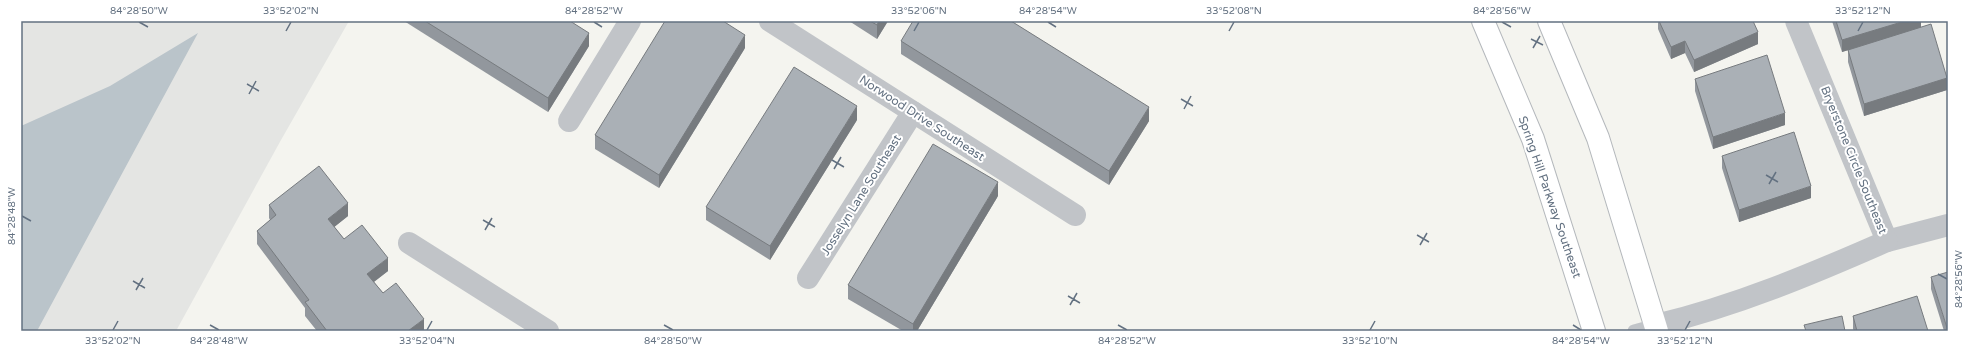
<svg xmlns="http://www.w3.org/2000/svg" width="1969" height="352" viewBox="0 0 1969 352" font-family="'Varela Round',sans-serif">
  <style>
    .built { fill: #e4e5e3 }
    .water { fill: #bac4ca }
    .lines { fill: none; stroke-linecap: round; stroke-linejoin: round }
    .secondary-casing { stroke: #b4b8bc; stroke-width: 24 }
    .lane { stroke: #c1c4c8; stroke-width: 13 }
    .street { stroke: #c1c4c8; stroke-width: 22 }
    .secondary { stroke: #fff; stroke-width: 22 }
    .wall { fill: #92979d }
    .shaded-wall { fill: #777b7f }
    .building { fill: #aab0b6; stroke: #777b7f }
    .ticks { fill: none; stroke: #637181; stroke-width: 1.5 }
    .labels { text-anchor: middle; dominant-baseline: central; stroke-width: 4; stroke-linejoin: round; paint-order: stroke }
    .street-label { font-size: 12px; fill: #637181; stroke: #fff }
    .neatline { fill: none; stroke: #637181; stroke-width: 1.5 }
    .ticks-label { font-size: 10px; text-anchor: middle; fill: #637181 }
  </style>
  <rect width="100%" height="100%" fill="#f4f4ef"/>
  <polygon class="built" points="21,21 349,21 281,140 176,331 21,331"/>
  <polygon class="water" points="198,33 37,331 21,331 21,126 110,86"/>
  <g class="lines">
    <g class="secondary-casing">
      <g id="secondary">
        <polyline points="1483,21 1533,139 1594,331"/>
        <polyline points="1549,21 1598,138 1657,331"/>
      </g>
    </g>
    <polyline class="lane" points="1634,331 1656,325"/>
    <g class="street">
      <polyline points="770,21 1075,215"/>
      <polyline points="1796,21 1887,241 1948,225"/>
      <polyline points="569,121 630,21"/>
      <polyline points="409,243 548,331"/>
      <polyline points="808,278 913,112"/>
      <path d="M 1656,325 C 1736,306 1812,274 1887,241"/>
    </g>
    <use href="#secondary" class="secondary"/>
  </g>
  <g class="wall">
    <polygon points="404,21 570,21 589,46 548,112"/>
    <polygon points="849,21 888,21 877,39"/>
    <polygon points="1658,21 1753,21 1758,44 1694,72 1685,53 1671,59 1658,29"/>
    <polygon points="1832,21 1921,21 1921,27 1947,90 1864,116 1848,62 1848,50 1842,52"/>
    <polygon points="901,41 1149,121 1109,185 901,54"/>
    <polygon points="745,48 659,188 595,149 595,135"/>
    <polygon points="1695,79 1785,125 1713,149 1695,91"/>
    <polygon points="857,120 770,260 706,220 706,207"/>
    <polygon points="1722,156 1811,198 1739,222 1722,168"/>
    <polygon points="998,196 917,331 903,331 848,299 848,285"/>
    <polygon points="269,205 348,216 334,227 344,239 388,271 374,282 383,293 424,331 317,331 305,316 305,308 257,244 257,231 270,220 269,218"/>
    <polygon points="1931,277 1948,331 1944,331 1931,289"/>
    <polygon points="1853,316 1928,331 1854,331 1853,329"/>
  </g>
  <g class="shaded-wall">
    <polygon points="879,21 888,21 877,39 877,25"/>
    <polygon points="1905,21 1921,21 1921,28 1842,52 1842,40"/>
    <polygon points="1758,32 1758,44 1694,72 1694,60"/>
    <polygon points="589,33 589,46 548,112 548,98"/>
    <polygon points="745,35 745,48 659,188 659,175"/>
    <polygon points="1685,41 1685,53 1671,59 1671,47"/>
    <polygon points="1947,78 1947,90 1864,116 1864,104"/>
    <polygon points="857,106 857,120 770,260 770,246"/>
    <polygon points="1149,107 1149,121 1109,185 1109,171"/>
    <polygon points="1785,113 1785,125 1713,149 1713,137"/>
    <polygon points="998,182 998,196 917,331 913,331 913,324"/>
    <polygon points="1811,186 1811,198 1739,222 1739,210"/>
    <polygon points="348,203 348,216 328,232 328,219"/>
    <polygon points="388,258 388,271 367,287 367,274"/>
    <polygon points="424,319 424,331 408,331"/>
  </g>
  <g class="building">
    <polygon points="425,21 570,21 589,33 548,98"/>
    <polygon points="665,21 723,21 745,35 659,175 595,135"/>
    <polygon points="870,21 879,21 877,25"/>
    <polygon points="913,21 1011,21 1149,107 1109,171 901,41"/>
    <polygon points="1659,21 1753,21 1758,32 1694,60 1685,41 1671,47"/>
    <polygon points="1836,21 1905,21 1842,40"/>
    <polygon points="1931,24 1947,78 1864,104 1848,50"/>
    <polygon points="1767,55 1785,113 1713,137 1695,79"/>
    <polygon points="794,67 857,106 770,246 706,207"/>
    <polygon points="1794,132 1811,186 1739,210 1722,156"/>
    <polygon points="933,144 998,182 913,324 848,285"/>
    <polygon points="319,166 348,203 328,219 344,239 362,225 388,258 367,274 383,293 396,283 424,319 408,331 327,331 305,302 309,300 257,231 276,215 269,205"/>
    <polygon points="1948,272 1948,331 1931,277"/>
    <polygon points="1917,296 1928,331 1857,331 1853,316"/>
    <polygon points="1842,316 1845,331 1806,331 1804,325"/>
  </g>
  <path class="ticks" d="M 139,22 L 148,27M 594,22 L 602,27M 1048,22 L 1056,27M 1502,22 L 1511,27M 286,31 L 291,22M 914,31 L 919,22M 1229,31 L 1234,22M 1858,31 L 1863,22M 1531,39 L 1543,45M 1533,48 L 1540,36M 247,84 L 259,91M 249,94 L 256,81M 1181,99 L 1193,106M 1184,109 L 1191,96M 832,160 L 844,167M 834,169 L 841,157M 1766,175 L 1778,182M 1769,184 L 1776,172M 22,216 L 31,221M 483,220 L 495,227M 485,230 L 492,218M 1417,235 L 1429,242M 1420,245 L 1427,233M 1938,274 L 1947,279M 133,281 L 145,288M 136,290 L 143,278M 1068,296 L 1080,303M 1070,305 L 1077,293M 210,325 L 219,330M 664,325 L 673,330M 1118,325 L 1127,330M 1573,325 L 1581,330M 113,330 L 118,321M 427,330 L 432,321M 1370,330 L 1375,321M 1685,330 L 1690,321"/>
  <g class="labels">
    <g class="street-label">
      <text transform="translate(922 118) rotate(33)">Norwood Drive Southeast</text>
      <text transform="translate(1854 160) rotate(68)">Bryerstone Circle Southeast</text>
      <text transform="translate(861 195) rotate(-58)">Josselyn Lane Southeast</text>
      <text transform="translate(1550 197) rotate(71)">Spring Hill Parkway Southeast</text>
    </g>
  </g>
  <rect width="1969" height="352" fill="none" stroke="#ffffff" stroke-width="44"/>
  <rect x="22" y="22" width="1925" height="308" class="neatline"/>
  <g class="ticks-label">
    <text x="139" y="14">84°28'50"W</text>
    <text x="291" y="14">33°52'02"N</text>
    <text x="594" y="14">84°28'52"W</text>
    <text x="919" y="14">33°52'06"N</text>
    <text x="1048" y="14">84°28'54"W</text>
    <text x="1234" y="14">33°52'08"N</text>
    <text x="1502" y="14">84°28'56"W</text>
    <text x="1863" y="14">33°52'12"N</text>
    <text transform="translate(11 216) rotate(-90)" y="4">84°28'48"W</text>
    <text transform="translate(1958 279) rotate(-90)" y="4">84°28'56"W</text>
    <text x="113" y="344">33°52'02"N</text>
    <text x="219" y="344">84°28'48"W</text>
    <text x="427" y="344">33°52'04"N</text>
    <text x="673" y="344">84°28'50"W</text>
    <text x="1127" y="344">84°28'52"W</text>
    <text x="1370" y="344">33°52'10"N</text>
    <text x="1581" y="344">84°28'54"W</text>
    <text x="1685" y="344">33°52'12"N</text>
  </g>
</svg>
